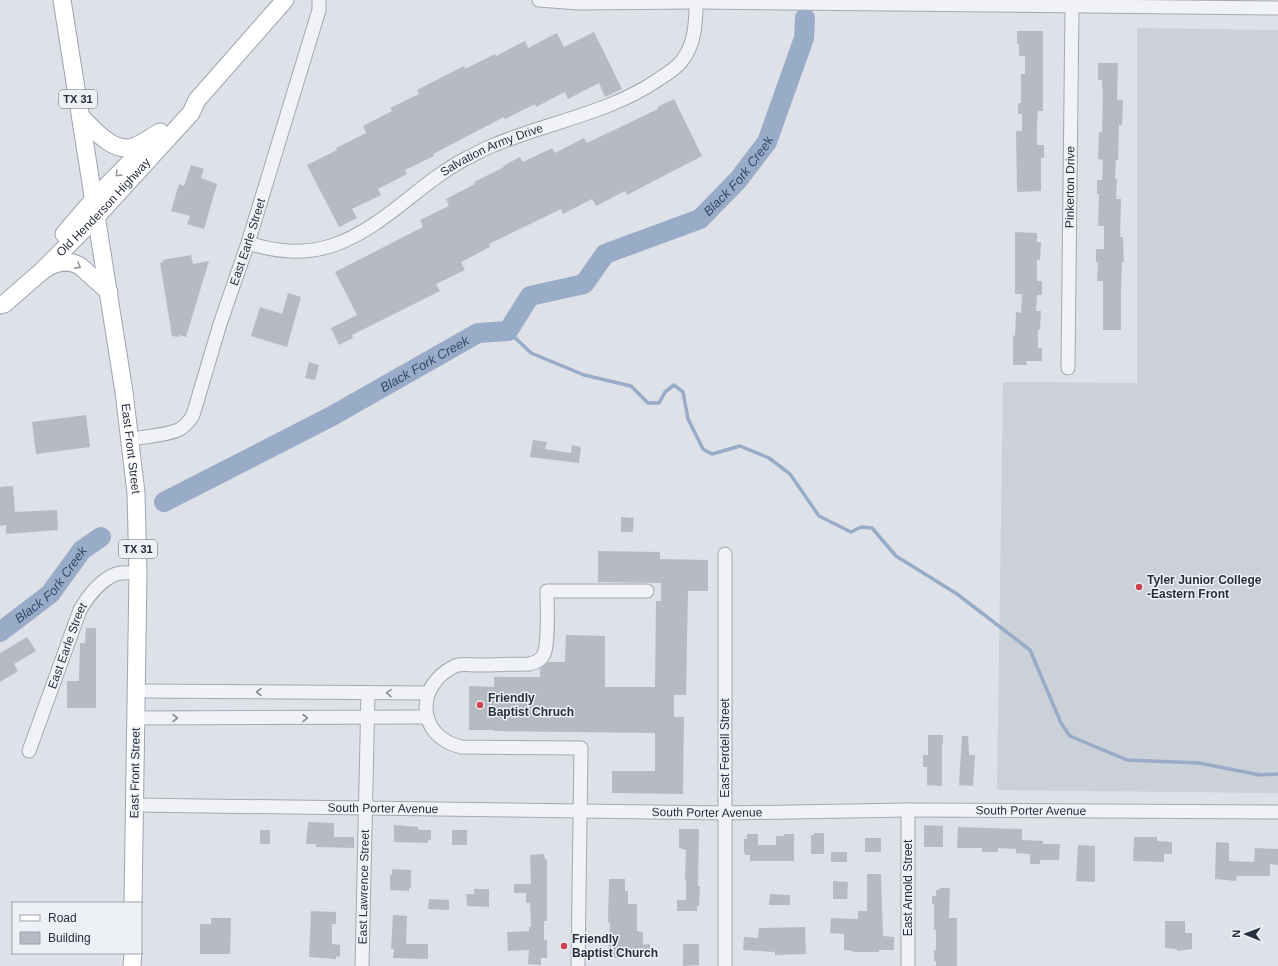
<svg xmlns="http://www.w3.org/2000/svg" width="1278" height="966" viewBox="0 0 1278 966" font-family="Helvetica,sans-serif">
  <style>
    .built { fill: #ccd0d9 }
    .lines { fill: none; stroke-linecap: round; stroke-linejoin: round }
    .stream { stroke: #99acc7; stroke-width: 3.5 }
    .river { stroke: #99acc7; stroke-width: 20 }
    .building { fill: #b5bac4 }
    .minor-casing { stroke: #a3a8b1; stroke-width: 15 }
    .major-casing { stroke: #9da4b3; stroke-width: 19 }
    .minor { stroke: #f0f2f6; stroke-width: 13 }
    .major { stroke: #fff; stroke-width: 17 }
    .oneway { stroke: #93969e }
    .oneway2 { stroke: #8c909a }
    .poi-dot { fill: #cc434f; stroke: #edf0f5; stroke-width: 1.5 }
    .labels { text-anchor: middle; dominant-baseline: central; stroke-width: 3; stroke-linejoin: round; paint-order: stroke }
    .shield { fill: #edf0f5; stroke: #626875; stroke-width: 1 }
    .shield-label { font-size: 11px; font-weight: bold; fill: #272e3e }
    .street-label { font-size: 12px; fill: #272e3e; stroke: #edf0f5 }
    .poi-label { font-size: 12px; font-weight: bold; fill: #272e3e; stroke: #edf0f5; text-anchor: start }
    .water-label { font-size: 13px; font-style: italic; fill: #324a71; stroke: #edf0f5 }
  </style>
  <rect width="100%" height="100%" fill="#dee1e7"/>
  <polygon class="built" points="1137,28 1278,30 1278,793 997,790 1003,382 1137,383"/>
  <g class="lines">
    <polyline class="stream" points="508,331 531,353 584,375 631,386 648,403 659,403 665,392 674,385 683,392 688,419 703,449 712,454 740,446 769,458 790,474 819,516 851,532 861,527 872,528 896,556 957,594 1030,650 1061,723 1070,736 1127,760 1199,763 1260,775 1278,774"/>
    <g class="river">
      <path id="s1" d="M 164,502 L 332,416 L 478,333 L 508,331 L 530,296 L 584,284 L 605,254 L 700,219 L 738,180 L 767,142 L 804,38 L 805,18"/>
      <path id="s2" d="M 0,632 L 50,594 L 82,550 L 101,537"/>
    </g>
  </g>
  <g class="building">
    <polygon points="1017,31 1043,31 1043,111 1038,111 1037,124 1037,145 1044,145 1044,158 1041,158 1041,191 1017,192 1016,131 1022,131 1022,114 1018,114 1018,103 1021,103 1021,74 1025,74 1025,56 1019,56 1019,44 1017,44"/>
    <polygon points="594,32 622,89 605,97 599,83 568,99 565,92 536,107 535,104 505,119 504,117 433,154 434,156 405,170 407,174 378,189 381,195 352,209 357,218 339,227 307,165 337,150 336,148 366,133 363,126 392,111 390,108 419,94 417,90 464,66 465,69 495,54 496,56 525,41 528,48 557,33 564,47"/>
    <polygon points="1098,63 1118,63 1117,100 1123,100 1122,125 1119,125 1118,160 1116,160 1115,179 1117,179 1116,199 1121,199 1120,237 1123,237 1124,262 1122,262 1121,294 1121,330 1103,330 1103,281 1097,281 1098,262 1096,262 1096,249 1104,249 1104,226 1098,226 1099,194 1097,194 1097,180 1102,180 1103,160 1098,159 1099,132 1102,132 1103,89 1102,89 1102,80 1098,80"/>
    <polygon points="674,99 702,156 627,195 625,191 596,206 592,199 563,214 561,209 489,244 490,247 461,262 465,270 436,284 440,291 352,335 353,338 339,345 331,328 357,315 335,272 423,227 420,220 449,206 446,199 475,184 474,182 504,167 503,166 520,157 523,162 552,148 555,153 584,138 587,143 658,109 657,107"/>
    <polygon points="191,165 204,169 201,178 217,184 204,229 187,224 190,216 171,211 179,184 184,186"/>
    <polygon points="1015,232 1037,233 1037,242 1041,242 1040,260 1037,260 1037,281 1042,281 1042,295 1037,295 1036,311 1041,311 1040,330 1038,330 1038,348 1042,348 1042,361 1026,361 1027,365 1013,365 1013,335 1015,336 1016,312 1021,313 1022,294 1015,294"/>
    <polygon points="191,255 193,264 209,261 186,337 180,335 179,337 172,336 160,263 163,262 163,260"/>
    <polygon points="288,293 301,297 287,347 251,336 260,307 282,314"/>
    <polygon points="309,362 319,365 315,380 305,378"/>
    <polygon points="86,415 90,447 36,454 32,422"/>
    <polygon points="533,440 547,442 545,449 571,453 572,445 581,447 579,463 530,457"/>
    <polygon points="13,486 15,512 57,510 58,530 6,534 6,525 0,526 0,487"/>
    <polygon points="621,517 634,518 633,532 621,532"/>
    <polygon points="598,551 660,552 660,559 708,560 708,591 688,591 686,695 674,695 674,717 684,717 683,794 612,793 612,771 655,771 655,733 494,731 494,730 469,730 469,686 494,687 494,677 540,677 540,669 548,662 565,662 566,635 605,636 605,687 655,687 656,601 661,601 661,583 598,582"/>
    <polygon points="86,628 96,628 96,708 67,708 67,681 79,681 80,643 85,643"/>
    <polygon points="27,637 36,651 14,664 18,671 0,682 0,653"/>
    <polygon points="928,735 943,735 943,744 942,744 942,786 927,785 927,767 923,767 923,755 928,755"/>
    <polygon points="962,736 968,736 969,755 975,755 973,786 959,785"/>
    <polygon points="308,822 334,823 334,837 354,837 354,848 316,847 316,844 306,844"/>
    <polygon points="394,825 418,827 418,830 431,830 431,840 428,840 428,843 394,842"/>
    <polygon points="924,825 943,826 943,847 924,847"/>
    <polygon points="958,827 1022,829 1022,840 1043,841 1043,844 1060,844 1059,860 1040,860 1040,864 1030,864 1030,854 1016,853 1016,849 998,848 998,852 982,852 982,848 957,848"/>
    <polygon points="679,829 699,829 698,886 700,886 699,906 697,906 697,911 677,911 677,900 686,900 686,880 685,880 686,850 679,848"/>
    <rect x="260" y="830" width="10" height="14"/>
    <rect x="452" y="830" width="15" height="15"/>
    <polygon points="814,833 824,833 824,854 811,854 811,835 814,835"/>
    <polygon points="747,834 758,834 758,845 776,845 776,836 784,836 784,834 794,834 794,861 750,861 750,855 745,855 744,851 744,839 747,839"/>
    <polygon points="1134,837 1157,837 1157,841 1172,842 1172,854 1164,854 1164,862 1133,861"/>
    <rect x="865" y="838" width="16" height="14"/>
    <polygon points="1216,842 1229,843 1229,861 1254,862 1255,848 1278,849 1278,865 1270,864 1270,876 1237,876 1236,881 1215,879"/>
    <polygon points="1078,845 1095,846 1095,882 1076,881"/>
    <rect x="831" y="852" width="16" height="10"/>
    <polygon points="544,854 545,859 547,859 547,921 544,921 544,940 547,940 547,958 541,958 541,965 528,964 529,950 508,951 507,932 529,931 529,927 531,927 530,903 526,903 526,893 514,893 514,884 531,884 530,855"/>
    <polygon points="392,869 411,870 411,888 409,888 409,891 390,890 390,875 392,875"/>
    <polygon points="867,874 881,874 883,936 894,937 894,950 879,950 879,952 853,952 853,951 844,950 844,934 830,933 831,918 858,919 858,911 867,911"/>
    <polygon points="609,879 625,879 625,891 628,891 628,904 637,904 637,931 643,932 643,945 650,944 650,954 634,955 634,957 608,958 610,923 608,922"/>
    <polygon points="833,881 848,882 847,899 833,899"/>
    <polygon points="940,888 950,888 949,918 957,918 957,966 936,966 936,961 934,961 934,950 936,950 936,930 934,930 934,904 932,904 932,896 936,896 936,890 939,890"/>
    <polygon points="474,889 489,889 489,907 467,906 466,894 474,894"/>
    <polygon points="770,894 790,895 790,905 769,905"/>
    <polygon points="429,899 449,900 449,910 428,909"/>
    <polygon points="311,911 336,912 336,924 332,924 332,944 340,945 340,957 336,956 336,959 309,957"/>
    <polygon points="393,915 407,916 406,944 428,944 428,959 393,958 394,949 391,949"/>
    <polygon points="211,918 231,918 230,954 200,954 200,924 211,924"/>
    <polygon points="1165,921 1185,921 1185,933 1192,933 1192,949 1177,951 1177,949 1165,948"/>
    <polygon points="805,927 806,954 775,955 775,952 743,950 744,937 758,938 759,928"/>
    <polygon points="683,944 699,944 699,965 683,966"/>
  </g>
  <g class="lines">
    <g class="minor-casing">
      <g id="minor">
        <polyline points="539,0 578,3 696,2 1278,8"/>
        <path id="s3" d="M 248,243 C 277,252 304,255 334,245 C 385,227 420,182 467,158 C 476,154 485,148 494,145 C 549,122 610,113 659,79 C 667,74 675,69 681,62 C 695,45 696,23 696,2"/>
        <path id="s4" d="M 1068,368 L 1072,6"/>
        <path id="s5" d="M 130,439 C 143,437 170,435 180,429 C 185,426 190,420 193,415 L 220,324 L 248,243 L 319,10 L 319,0"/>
        <polyline points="136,691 428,693"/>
        <polyline points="136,718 427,717"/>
        <path id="s6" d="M 29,751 L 80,610 C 88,596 101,580 116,574 C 123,572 131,573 138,573"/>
        <path id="s7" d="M 135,805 L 725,813 L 908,810 L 1278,812"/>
        <path id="s8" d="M 362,966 L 368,693"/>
        <path d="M 578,966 L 581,748 L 461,747 C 416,736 415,685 455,666 C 461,663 470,665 477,665 C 494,665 512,664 529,664 C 535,663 541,660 544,654 C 549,642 547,606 547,591 L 647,591"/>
        <polyline points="725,966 725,554"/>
        <polyline points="908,966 908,810"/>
      </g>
    </g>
    <g class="major-casing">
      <g id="major">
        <path id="s9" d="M 62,0 L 124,392 L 136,493 L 138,573 L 133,903"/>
        <path d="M 81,117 C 94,129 112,153 133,147 C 142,144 151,137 160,132"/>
        <polyline points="64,234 94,199 141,151"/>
        <path d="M 45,269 C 56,262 68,259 80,266 L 109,292"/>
        <path id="s10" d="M 0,305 L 4,304 L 42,271 L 96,217 L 191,113 L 197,100 L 285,0"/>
        <polyline points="132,966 133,953"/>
      </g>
    </g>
    <use href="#minor" class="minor"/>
    <use href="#major" class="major"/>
  </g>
  <defs><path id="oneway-chevron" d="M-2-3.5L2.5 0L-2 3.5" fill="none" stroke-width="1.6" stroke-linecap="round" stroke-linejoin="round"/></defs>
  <g class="oneway">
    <use href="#oneway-chevron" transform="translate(118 174) rotate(135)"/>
    <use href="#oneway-chevron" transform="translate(78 266) rotate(29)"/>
  </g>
  <g class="oneway2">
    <use href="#oneway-chevron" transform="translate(259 692) rotate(-180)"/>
    <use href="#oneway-chevron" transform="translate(389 693) rotate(-179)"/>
    <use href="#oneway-chevron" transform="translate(175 718)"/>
    <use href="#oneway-chevron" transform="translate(305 718)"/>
  </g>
  <g class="poi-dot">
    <circle cx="1139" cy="587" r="4"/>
    <circle cx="480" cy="705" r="4"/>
    <circle cx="564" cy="946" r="4"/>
  </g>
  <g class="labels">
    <g class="shield">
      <rect x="59" y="90" width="38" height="18" rx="3"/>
      <rect x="119" y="540" width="38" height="18" rx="3"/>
    </g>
    <g class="shield-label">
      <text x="78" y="99">TX 31</text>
      <text x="138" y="549">TX 31</text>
    </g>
    <g class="street-label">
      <text stroke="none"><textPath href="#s3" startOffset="273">Salvation Army Drive</textPath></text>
      <text stroke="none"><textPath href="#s4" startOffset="181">Pinkerton Drive</textPath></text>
      <text stroke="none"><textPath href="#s10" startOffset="143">Old Henderson Highway</textPath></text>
      <text stroke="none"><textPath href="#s5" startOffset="252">East Earle Street</textPath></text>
      <text stroke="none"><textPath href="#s9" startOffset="454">East Front Street</textPath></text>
      <text stroke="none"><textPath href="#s6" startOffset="112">East Earle Street</textPath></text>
      <text transform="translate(725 748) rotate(-90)">East Ferdell Street</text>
      <text transform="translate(135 773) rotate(-89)">East Front Street</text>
      <text stroke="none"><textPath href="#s7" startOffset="248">South Porter Avenue</textPath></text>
      <text stroke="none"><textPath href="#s7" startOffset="896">South Porter Avenue</textPath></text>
      <text stroke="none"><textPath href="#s7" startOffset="572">South Porter Avenue</textPath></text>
      <text stroke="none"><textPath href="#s8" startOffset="79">East Lawrence Street</textPath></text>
      <text transform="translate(908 888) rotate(-90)">East Arnold Street</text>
    </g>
    <g class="poi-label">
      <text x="1147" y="580">Tyler Junior College<tspan x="1147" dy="14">-Eastern Front</tspan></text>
      <text x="488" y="698">Friendly<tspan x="488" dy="14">Baptist Chruch</tspan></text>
      <text x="572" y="939">Friendly<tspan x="572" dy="14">Baptist Church</tspan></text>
    </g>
    <g class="water-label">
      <text stroke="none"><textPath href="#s1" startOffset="679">Black Fork Creek</textPath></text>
      <text stroke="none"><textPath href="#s1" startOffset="295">Black Fork Creek</textPath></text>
      <text stroke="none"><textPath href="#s2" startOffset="70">Black Fork Creek</textPath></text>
    </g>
  </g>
  <rect x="12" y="902" width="130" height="52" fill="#edf0f5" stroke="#9ea2ac"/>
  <rect x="20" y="915" width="20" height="6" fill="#ffffff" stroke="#9ea2ac"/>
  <text x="48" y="922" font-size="12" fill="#272e3e">Road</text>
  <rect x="20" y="932" width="20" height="12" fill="#b5bac4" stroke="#9ea2ac"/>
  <text x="48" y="942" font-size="12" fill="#272e3e">Building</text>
  <g transform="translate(1246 934) rotate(271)" stroke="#edf0f5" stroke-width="3" paint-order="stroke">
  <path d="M0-3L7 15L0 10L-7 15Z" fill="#272e3e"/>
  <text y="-6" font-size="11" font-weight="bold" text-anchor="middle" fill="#272e3e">N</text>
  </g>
</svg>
